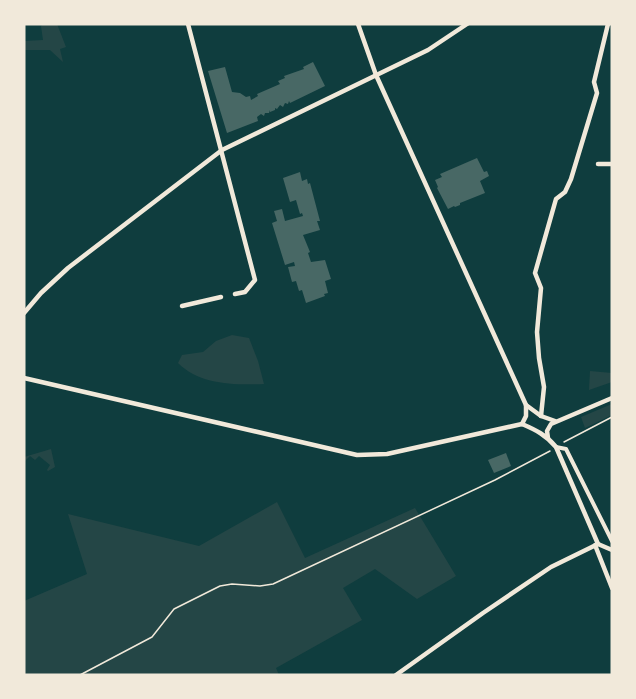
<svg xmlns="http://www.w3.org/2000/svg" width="636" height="699" viewBox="0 0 636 699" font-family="'Varela Round',sans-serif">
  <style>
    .green { fill: #244646 }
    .building { fill: #486865 }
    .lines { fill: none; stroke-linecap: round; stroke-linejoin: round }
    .path { stroke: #f1e9da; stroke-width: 1.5 }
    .pedestrian { stroke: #f1e9da; stroke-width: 4 }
    .minor { stroke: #f1e9da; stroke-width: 4.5 }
  </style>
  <rect width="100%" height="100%" fill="#0f3d3e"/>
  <g class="green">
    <polygon points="43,24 57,24 66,47 60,49 63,62 50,50 24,50 24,41 43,40 41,26"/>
    <path d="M 232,335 L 249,338 L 258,361 L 264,384 C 234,385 200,385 178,363 L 182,355 L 203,352 L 216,341 Z"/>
    <polygon points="590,371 612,373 612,382 589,390"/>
    <polygon points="612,404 612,415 585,428 581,417"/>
    <polygon points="51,449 55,467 48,471 47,470 50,465 39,456 35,460 30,456 24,462 24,457"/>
    <polygon points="277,502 305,558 415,508 456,576 417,599 375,569 343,588 362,620 276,668 279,675 24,675 24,601 87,574 68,514 199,546"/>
  </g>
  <g class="building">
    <polygon points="313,62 325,86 290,103 289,101 288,104 285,103 283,107 280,105 277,109 275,108 275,110 270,112 270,110 269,113 265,113 264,116 261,114 257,117 258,121 227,133 208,71 225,67 232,92 240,93 246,97 250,96 251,100 258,96 257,94 280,84 278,81 285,78 284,76 304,69 303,67"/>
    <polygon points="477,158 484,172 487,171 489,176 480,181 485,193 460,203 460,205 455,207 454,206 448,209 437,188 438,187 435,180 442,177 440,174"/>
    <polygon points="300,172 302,181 307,179 308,184 310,183 320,221 317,221 320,230 303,235 310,252 308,253 311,262 325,260 331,279 325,281 328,293 324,294 325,296 306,303 302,290 299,291 296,281 292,282 288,267 295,266 294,262 285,265 272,223 277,221 274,211 282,209 285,221 303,216 302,213 300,214 296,200 290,202 283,178"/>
    <polygon points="506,453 511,466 494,473 488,460"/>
  </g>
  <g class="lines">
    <g class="path">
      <polyline points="564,442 612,417"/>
      <polyline points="80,675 152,637 174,609 220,586 232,584 260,586 273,584 495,480 550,451"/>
    </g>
    <polyline class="pedestrian" points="556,447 566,449 612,541"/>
    <g class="minor">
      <polyline points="188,24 255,280 245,292 235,294"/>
      <polyline points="358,24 376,75 526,405 526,416 522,424"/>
      <polyline points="598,164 612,164"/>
      <polyline points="182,306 221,297"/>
      <polyline points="24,313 41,293 68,268 222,150 428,50 467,24"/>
      <polyline points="24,378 357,455 387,454 522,424"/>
      <polyline points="526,405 541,416 555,421"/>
      <polyline points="541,416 544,387 539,358 537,332 541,288 535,273 556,199 565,192 571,179 597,93 594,82 608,24"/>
      <path d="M 522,424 C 536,430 546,435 556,447 L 598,544 L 612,550"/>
      <polyline points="548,438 547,431 551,424 612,398"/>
      <polyline points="595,545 612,588"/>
      <polyline points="396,675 483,613 551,567 598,544"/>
    </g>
  </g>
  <rect width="636" height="699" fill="none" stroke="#f1e9da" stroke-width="51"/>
</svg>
